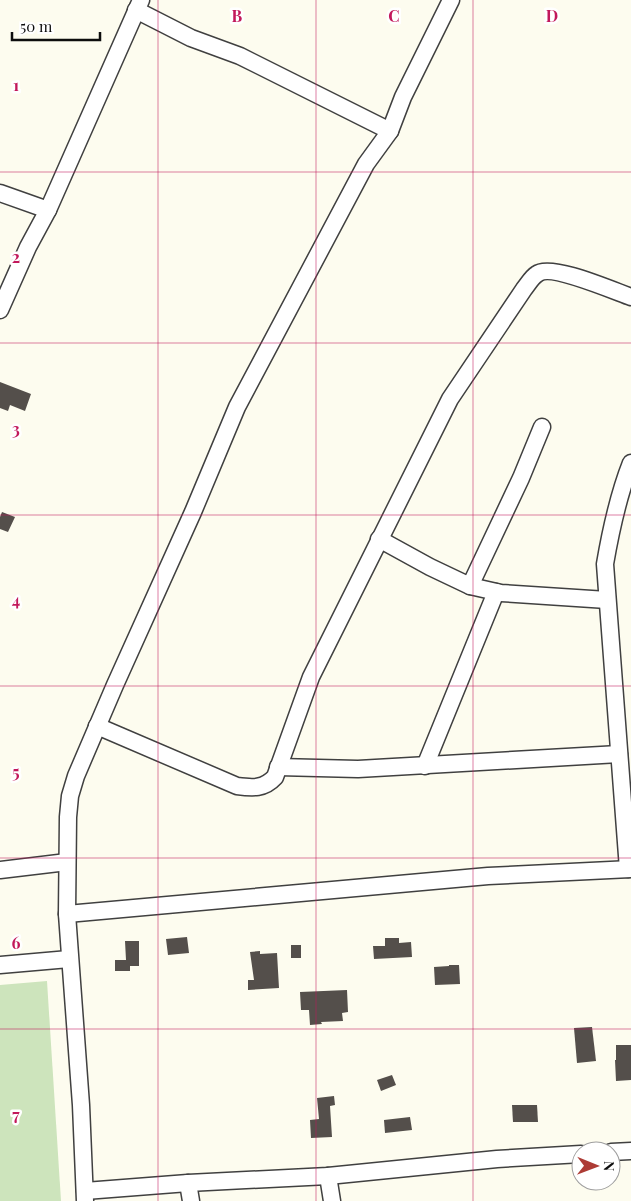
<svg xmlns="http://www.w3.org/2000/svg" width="631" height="1201" font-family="'Playfair Display',serif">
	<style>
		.green { fill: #cde4bc }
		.building { fill: #544f4b }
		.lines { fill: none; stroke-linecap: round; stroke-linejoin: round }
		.minor-casing { stroke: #404040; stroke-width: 19 }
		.minor { stroke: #fff; stroke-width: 16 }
		.grid { fill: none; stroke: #c2185b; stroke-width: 1; stroke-opacity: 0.55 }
		.grid-label { font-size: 16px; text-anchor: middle; font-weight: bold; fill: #c2185b; stroke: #fff; stroke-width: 5; stroke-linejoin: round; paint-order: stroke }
	</style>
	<rect width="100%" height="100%" fill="#fdfcef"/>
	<!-- green -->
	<polygon class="green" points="47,981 61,1201 0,1201 0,985"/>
	<!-- building -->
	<g class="building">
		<polygon points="0,382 31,394 25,411 10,405 8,411 0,408"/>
		<polygon points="2,512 15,517 8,532 0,529 0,517"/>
		<polygon points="187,937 189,953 168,955 166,939"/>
		<polygon points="385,938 399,938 399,943 411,942 412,957 374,959 373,946 385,946"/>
		<polygon points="125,941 139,941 139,966 130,966 130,971 115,971 115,960 126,960"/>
		<rect x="291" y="945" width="10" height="13"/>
		<polygon points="260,951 260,954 277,953 279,988 248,990 248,980 254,980 250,952"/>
		<polygon points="449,965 459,965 460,984 435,985 434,967 449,966"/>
		<polygon points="347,990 348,1012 342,1013 343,1021 321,1022 322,1024 310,1025 309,1010 301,1010 300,992"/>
		<polygon points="592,1027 596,1061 577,1063 574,1028"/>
		<polygon points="616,1045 631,1045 631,1080 616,1081 615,1060 616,1060"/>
		<polygon points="392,1075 396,1085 381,1091 377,1080"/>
		<polygon points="334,1096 335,1105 330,1106 332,1137 311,1138 310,1120 319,1119 317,1098"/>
		<polygon points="512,1105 537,1105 538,1122 513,1122"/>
		<polygon points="410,1117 412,1130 385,1133 384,1120"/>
	</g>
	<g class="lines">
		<!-- minor casing -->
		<g class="minor-casing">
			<g id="minor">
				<polyline points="136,10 191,38 240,56 390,131"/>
				<polyline points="0,193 48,210"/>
				<polyline points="0,310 28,247 48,210 141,0"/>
				<polyline points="379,539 430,567 470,586 501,593 607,600"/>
				<polyline points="470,586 521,478 542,427"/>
				<path d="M97 726 237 786C253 788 264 789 275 777L311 677 450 399 524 289C528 284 532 277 537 274 550 263 614 291 631 297"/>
				<polyline points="425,766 496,592"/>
				<polyline points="278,767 358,769 619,754"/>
				<path d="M628 869 605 564C611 529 618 496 631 463"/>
				<polyline points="0,870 67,862"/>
				<polyline points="67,914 488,876 631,869"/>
				<polyline points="0,965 69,959"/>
				<polyline points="611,1152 631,1151"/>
				<polyline points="328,1176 332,1201"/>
				<polyline points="188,1183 191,1201"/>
				<polyline points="85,1191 188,1183 328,1176 497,1159 581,1154"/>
				<polyline points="85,1201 81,1105 67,914 68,817 70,796 76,776 115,685 193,512 237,407 366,164 390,131 403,97 451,0"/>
			</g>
		</g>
		<!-- minor -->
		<use href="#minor" class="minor"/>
	</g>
	<!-- grid -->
	<path class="grid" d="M158 0V1201M316 0V1201M473 0V1201M0 172H631M0 343H631M0 515H631M0 686H631M0 858H631M0 1029H631"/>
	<g class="grid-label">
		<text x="237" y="22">B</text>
		<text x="394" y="22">C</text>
		<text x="552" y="22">D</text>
		<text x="16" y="91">1</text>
		<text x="16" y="263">2</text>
		<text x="16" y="435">3</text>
		<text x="16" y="606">4</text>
		<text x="16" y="778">5</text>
		<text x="16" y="949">6</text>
		<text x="16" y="1121">7</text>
	</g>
	<!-- north arrow -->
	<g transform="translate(596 1166) rotate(91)"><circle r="24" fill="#ffffff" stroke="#9e9e9e"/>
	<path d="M0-4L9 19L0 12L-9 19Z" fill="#ad3b35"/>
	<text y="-8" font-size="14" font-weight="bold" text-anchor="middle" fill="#0d0d0d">N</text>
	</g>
	<!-- scale -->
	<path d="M12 32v8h88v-8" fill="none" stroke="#0d0d0d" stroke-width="2.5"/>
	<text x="20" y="32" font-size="15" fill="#0d0d0d" stroke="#ffffff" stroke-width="4" paint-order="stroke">50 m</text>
</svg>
